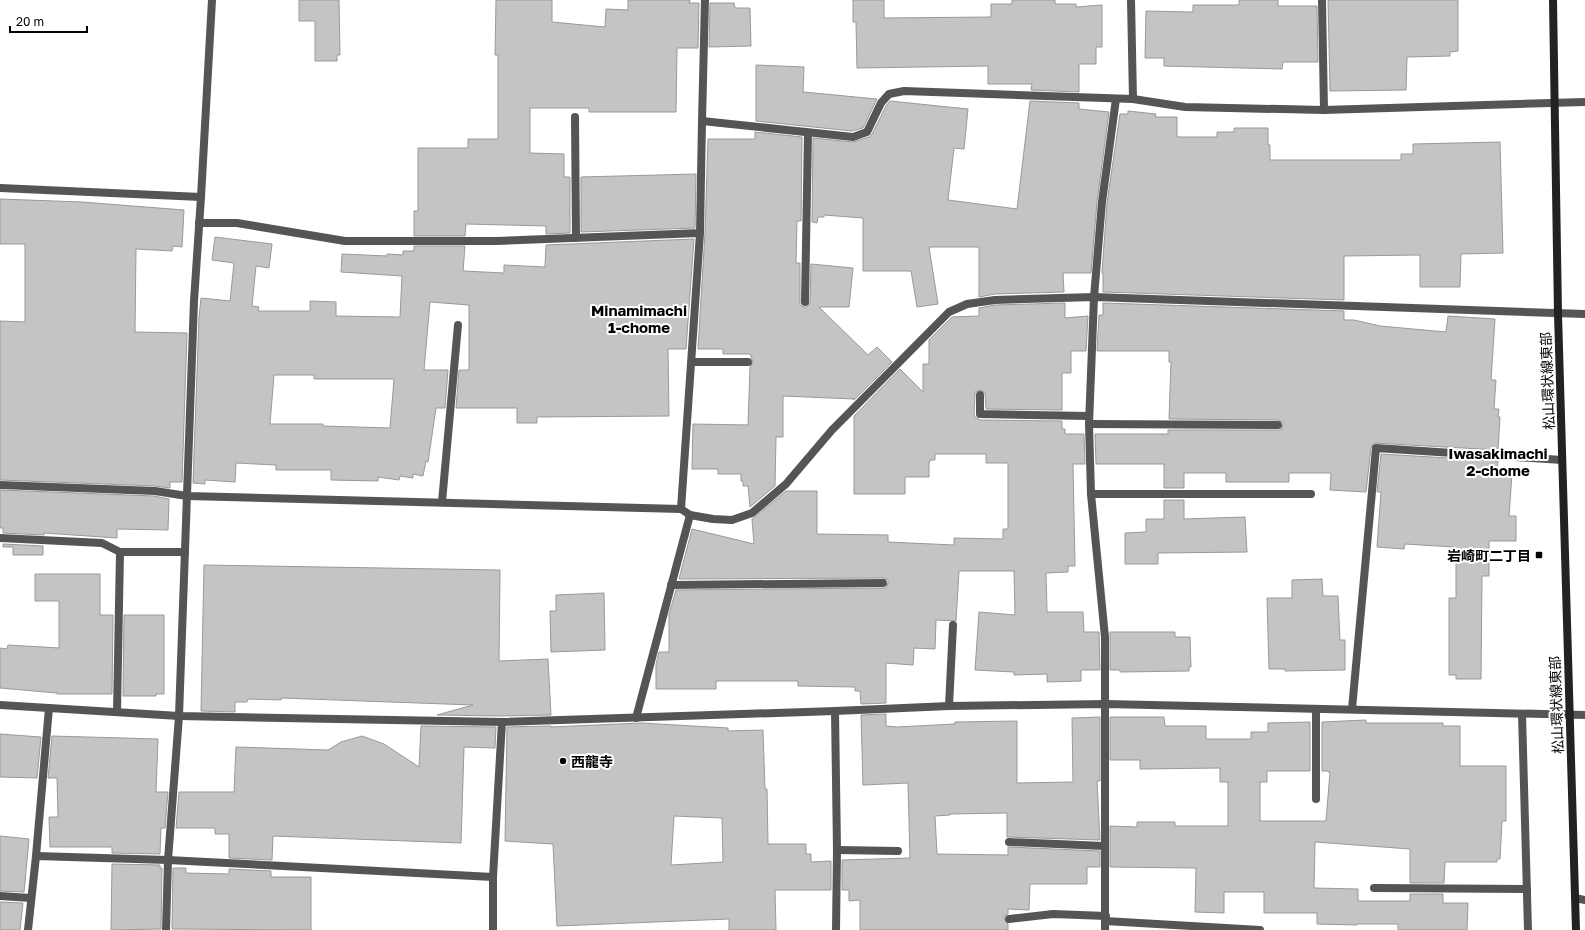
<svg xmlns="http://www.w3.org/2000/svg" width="1585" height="930" font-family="'Golos Text','Noto Sans JP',sans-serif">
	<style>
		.building { fill: #c4c4c4; stroke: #999; fill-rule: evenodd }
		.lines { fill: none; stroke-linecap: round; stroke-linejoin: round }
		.lane { stroke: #555; stroke-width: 8 }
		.street { stroke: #555; stroke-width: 8 }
		.secondary { stroke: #222; stroke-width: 8 }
		.poi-dot { fill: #000; stroke: #fff; stroke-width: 1.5 }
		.labels { text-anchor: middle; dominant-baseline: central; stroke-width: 4; stroke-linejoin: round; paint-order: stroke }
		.street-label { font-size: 14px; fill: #000; stroke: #fff }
		.poi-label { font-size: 14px; font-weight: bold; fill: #000; stroke: #fff; text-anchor: end }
		.neighbourhood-label { font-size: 15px; font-weight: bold; fill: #000; stroke: #fff }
	</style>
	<rect width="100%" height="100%" fill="#fff"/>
	<!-- building -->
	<g class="building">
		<polygon points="299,0 339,0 340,55 337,55 337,61 315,61 315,21 299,21"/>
		<polygon points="496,0 552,0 552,22 605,27 606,9 628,10 628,0 690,0 689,3 699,3 698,48 677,48 676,112 589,112 589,108 530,108 530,153 564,154 564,177 570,177 570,233 546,234 546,226 466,224 465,236 414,236 414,211 418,211 418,148 468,148 468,139 498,139 498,55 495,55"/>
		<polygon points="853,0 884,0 884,18 991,17 991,4 1012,4 1012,0 1055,0 1055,4 1076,4 1076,7 1102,5 1102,47 1096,47 1096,64 1079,64 1079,92 1031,90 1032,84 988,84 988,66 857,68 856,22 853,22"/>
		<polygon points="1239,0 1278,0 1278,6 1317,6 1318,62 1283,62 1282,69 1164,66 1164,58 1145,58 1146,11 1193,12 1193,5 1239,5"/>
		<polygon points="1328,0 1458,0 1458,51 1450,52 1450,56 1407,57 1406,90 1330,91"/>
		<polygon points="710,3 734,3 735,8 750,8 751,46 709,47"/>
		<polygon points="756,65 804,67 803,92 877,99 863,128 852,131 756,121"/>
		<polygon points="890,101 968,109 964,149 954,148 948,200 1017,209 1030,101 1079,103 1079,109 1109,112 1097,202 1091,273 1063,273 1064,292 995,294 979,297 979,247 929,247 938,304 917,307 911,271 863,271 863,218 824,215 824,217 818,217 817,223 812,222 813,138 853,142 869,137 872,134 886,106"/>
		<polygon points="1128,111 1156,114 1155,117 1177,117 1177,137 1217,137 1217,132 1234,132 1234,128 1268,128 1268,145 1270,145 1270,160 1401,160 1401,154 1413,154 1413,144 1500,142 1503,253 1461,254 1460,287 1420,287 1420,255 1344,256 1344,300 1103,292 1103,273 1102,273 1107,203 1120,114 1128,114"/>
		<polygon points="755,132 802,137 801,221 797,221 796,263 800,263 800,305 803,307 807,307 810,302 811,264 853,268 849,307 819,307 868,355 877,347 892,362 854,400 854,399 783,396 783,437 776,437 775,486 750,507 748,486 743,486 743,481 741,481 741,474 718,474 718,469 692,469 693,424 748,425 750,367 753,362 750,354 723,354 723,349 698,349 705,233 708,139 755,139"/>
		<polygon points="696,174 695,228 581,232 581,177"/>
		<polygon points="0,199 82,202 184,210 182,247 173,246 172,251 136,249 135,332 187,333 182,482 170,482 170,488 155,486 0,480 0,321 25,322 25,244 0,244"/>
		<path d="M215 237 272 244 269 268 256 266 252 306 259 307 258 311H310V301L336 302V316L400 317 402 276 341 272 342 254 387 256V254L403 255V251H414V246H465L463 271 504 273V265L545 267 546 245 694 239 686 349H668L669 416 537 417V423H517V408H456L459 370H469V305L430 302 424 370H448L445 408H436L428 462 426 461 423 476 413 474V478L400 476 399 480 378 477V481L331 480V470H276V465L236 463 235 482 205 480V484L193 483 199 317 201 298 230 301 234 263 212 260ZM274 375H314V379H394L390 428 323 426V424H270Z"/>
		<polygon points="1065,303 1065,318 1088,316 1086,351 1071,351 1071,373 1062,373 1062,410 986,409 985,393 980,390 975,392 975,395 974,414 975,417 980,420 1062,421 1062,429 1065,429 1065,434 1084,434 1085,464 1073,464 1075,566 1068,566 1068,572 1046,573 1047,612 1083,612 1084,632 1099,632 1100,670 1081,670 1081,681 1047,682 1047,674 1014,675 1014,672 975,670 979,612 1015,615 1014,571 959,571 956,621 936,620 935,649 914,648 913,665 886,663 886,703 861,704 860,691 855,691 855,687 798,686 798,681 716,681 716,689 656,689 656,664 659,652 669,652 669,614 676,590 883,588 886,588 888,583 888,580 883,578 679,579 692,529 754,544 752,519 786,491 817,491 817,534 888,535 888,542 954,545 954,538 1003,539 1003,529 1008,529 1008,463 986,463 986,454 935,454 935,460 930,460 930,462 929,462 929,477 905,477 905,494 854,494 854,416 900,369 923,392 923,364 929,364 929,340 952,317 979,316 979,308 995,305"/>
		<polygon points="1103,303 1344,311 1344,320 1354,320 1380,326 1446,332 1448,316 1495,319 1491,380 1496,380 1494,409 1499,409 1498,417 1500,417 1498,450 1374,443 1371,448 1366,492 1330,490 1331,473 1289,473 1289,482 1226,482 1226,473 1184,473 1184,488 1164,488 1164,464 1096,464 1095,434 1168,434 1168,430 1281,430 1283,425 1283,422 1278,420 1169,419 1171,362 1169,362 1169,351 1097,351 1099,315 1103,315"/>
		<polygon points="1381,454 1498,461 1497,473 1512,474 1509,516 1516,516 1516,541 1489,541 1489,576 1482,576 1481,679 1456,679 1456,675 1449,675 1449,598 1456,598 1456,549 1454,549 1454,547 1405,544 1404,549 1377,547 1381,492 1377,492"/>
		<polygon points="0,490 154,496 169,499 168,530 117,529 117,538 44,533 44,535 3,533 3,528 0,528"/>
		<polygon points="1164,500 1184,500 1184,519 1245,517 1247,552 1158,553 1158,564 1125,564 1125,533 1146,532 1146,519 1164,519"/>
		<polygon points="3,544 43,546 43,555 13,555 13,547 3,547"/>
		<polygon points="204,565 500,570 499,661 548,659 551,715 502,716 437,715 473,705 281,698 281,700 248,699 247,702 235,702 235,712 201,711"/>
		<polygon points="35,574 100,574 100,615 113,615 112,694 57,694 57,693 0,688 0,648 7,649 8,645 59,648 59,601 35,601"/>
		<polygon points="1322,579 1323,596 1338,596 1340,640 1345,640 1345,670 1285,671 1285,669 1269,669 1267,598 1292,598 1292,580"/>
		<polygon points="604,593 605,650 551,652 550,611 556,611 556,595"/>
		<polygon points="124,615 164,615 164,694 156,694 156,696 123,696"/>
		<polygon points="1110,632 1175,632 1175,637 1190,637 1191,667 1189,667 1189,671 1120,672 1120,670 1110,670"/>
		<polygon points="886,714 886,726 897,727 955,724 955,722 1017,721 1017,783 1073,782 1072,718 1100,717 1100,781 1097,781 1100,840 1007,837 1007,813 950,814 950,815 935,816 937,854 1008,855 1008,847 1100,851 1100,867 1087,867 1087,884 1030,884 1029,910 1008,909 1008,914 1004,916 1004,919 1008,924 1008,930 860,930 860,900 849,901 849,890 842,890 842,860 910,858 908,783 863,785 861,715"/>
		<polygon points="1110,717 1164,717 1165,726 1206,726 1206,739 1251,739 1251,732 1268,732 1268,723 1310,722 1310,771 1267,771 1267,782 1260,782 1260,821 1326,821 1330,772 1328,772 1328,771 1322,771 1322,722 1366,720 1366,723 1443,723 1443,726 1460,726 1460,766 1506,766 1506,821 1502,821 1500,859 1497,859 1497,862 1445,862 1444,883 1410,883 1410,849 1315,842 1314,888 1358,889 1358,901 1410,901 1410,894 1443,894 1443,903 1468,903 1467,930 1398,930 1398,924 1357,924 1357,925 1317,924 1317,913 1264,913 1264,892 1224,892 1224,913 1195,912 1196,868 1110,867 1110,826 1137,827 1137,822 1175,822 1175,826 1228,826 1228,782 1220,782 1220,768 1140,769 1140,760 1110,760"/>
		<path d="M641 723 728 728V731L763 730 765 789H767L768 844H806V854H811V862L831 861V890H775L776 930H729V919L557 926 553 844 505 841 507 727 551 726V727ZM674 816 722 818 723 862 671 865Z"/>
		<polygon points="421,726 496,727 495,748 464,747 461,843 273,836 272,860 229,858 229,834 215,834 215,828 176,828 179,792 234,792 236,747 328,750 341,742 362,736 384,744 419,767"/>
		<polygon points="0,734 41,737 37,778 0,777"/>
		<polygon points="52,736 158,739 156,792 168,792 165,828 161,828 160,854 112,853 112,847 50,847 49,817 58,817 57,778 48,778"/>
		<polygon points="0,836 29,839 24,892 0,891"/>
		<polygon points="112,864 160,865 160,868 162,868 161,929 111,930"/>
		<polygon points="173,868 186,868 186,873 229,874 229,869 271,871 271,877 311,877 311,930 172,929"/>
		<polygon points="0,902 23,903 20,930 0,930"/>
	</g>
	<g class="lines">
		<!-- lane -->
		<polyline class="lane" points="949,706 953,625"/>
		<!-- street -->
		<g class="street">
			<polyline points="1131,0 1133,99"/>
			<polyline points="1322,0 1324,110"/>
			<polyline points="575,117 576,238"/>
			<polyline points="702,121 705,0"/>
			<polyline points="0,188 201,197 212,0"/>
			<polyline points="199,223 237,223 345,241 496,241 700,233 702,121 853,137 867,132 881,103 889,94 904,91 1133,99 1185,107 1324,110 1585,102"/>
			<polyline points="805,302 808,133"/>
			<polyline points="692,362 748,362"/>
			<polyline points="980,395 980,414 1089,416"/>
			<polyline points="1089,424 1278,425"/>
			<polyline points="0,485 155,491 187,496 681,509 690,515 713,519 732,520 752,513 786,484 832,430 949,312 967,304 995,300 1094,297 1585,314"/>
			<polyline points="1091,494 1311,494"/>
			<polyline points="442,502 458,325"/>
			<polyline points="681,509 700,233"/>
			<polyline points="0,538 102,543 120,552"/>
			<polyline points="671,585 883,583"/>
			<polyline points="0,705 179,716 502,722 835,711 949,706 1106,704 1585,715"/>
			<polyline points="1316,709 1316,799"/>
			<polyline points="1352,709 1376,448 1562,460"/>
			<polyline points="835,711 837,850 836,930"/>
			<polyline points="117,712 120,552 185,552"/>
			<polyline points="1522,714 1528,930"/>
			<polyline points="636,718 690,515"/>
			<polyline points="1009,842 1104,846"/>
			<polyline points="837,850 898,851"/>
			<polyline points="36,856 49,708"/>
			<polyline points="1374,888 1527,889"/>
			<polyline points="0,896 31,898"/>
			<polyline points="1575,898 1585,900"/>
			<polyline points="1009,919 1053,914 1106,916"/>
			<polyline points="1105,921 1260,930"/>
			<polyline points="28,930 36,856 168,860 493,877"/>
			<polyline points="166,930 168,860 179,716 194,301 201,197"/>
			<polyline points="493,930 493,877 502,722"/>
			<polyline points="1105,930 1105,637 1091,494 1089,424 1094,297 1102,202 1116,99"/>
		</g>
		<!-- secondary -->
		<polyline class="secondary" points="1553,0 1558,314 1576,930"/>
	</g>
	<!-- markers -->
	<g class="poi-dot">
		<rect x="1535" y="551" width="8" height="8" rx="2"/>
		<circle cx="563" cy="761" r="4"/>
	</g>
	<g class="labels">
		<!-- street labels -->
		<g class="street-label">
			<text transform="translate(1547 381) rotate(-92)">松山環状線東部</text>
			<text transform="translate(1556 705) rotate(-92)">松山環状線東部</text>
		</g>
		<!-- poi labels -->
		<g class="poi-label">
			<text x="1531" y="555">岩崎町二丁目</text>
			<text x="571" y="761" text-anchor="start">西龍寺</text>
		</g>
		<!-- neighbourhood labels -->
		<g class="neighbourhood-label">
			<text x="639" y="310">Minamimachi<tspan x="639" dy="17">1-chome</tspan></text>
			<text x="1498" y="453">Iwasakimachi<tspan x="1498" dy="17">2-chome</tspan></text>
		</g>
	</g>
	<!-- scale -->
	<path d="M10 26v6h77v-6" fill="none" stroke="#000000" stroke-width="2"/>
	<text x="16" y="26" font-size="12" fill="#000000" stroke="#ffffff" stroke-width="3" paint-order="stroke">20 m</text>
</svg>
